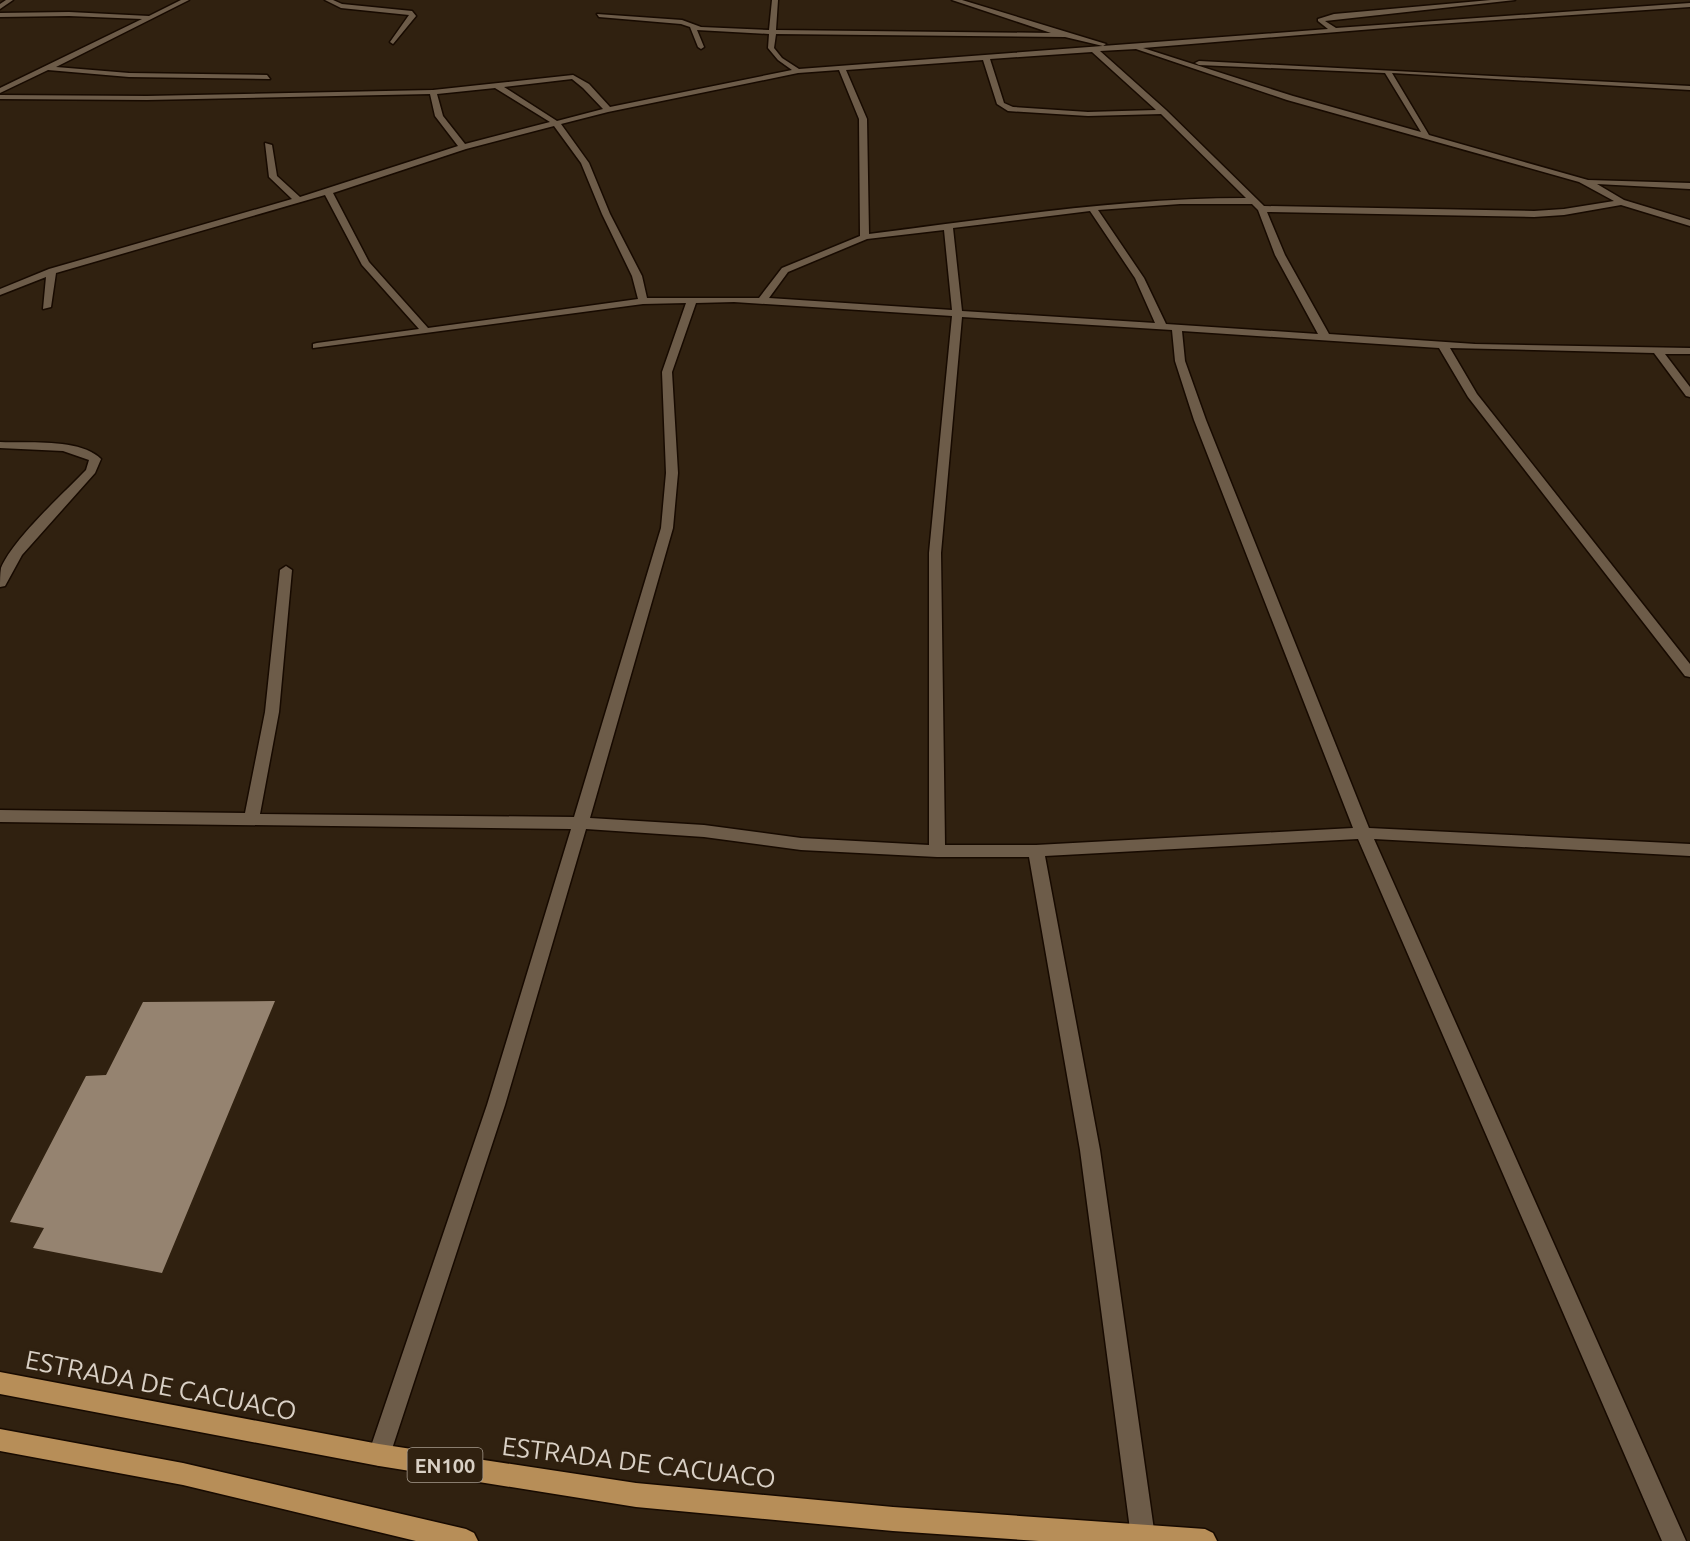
<svg xmlns="http://www.w3.org/2000/svg" width="1690" height="1541" font-family="Ubuntu,sans-serif">
	<style>
		.building { fill: #958370 }
		.lines { fill: none; stroke-linecap: round; stroke-linejoin: round }
		.street-casing { stroke: #170a00; stroke-width: 3 }
		.primary-casing { stroke: #170a00; stroke-width: 3 }
		.street { fill: #6d5c49; fill-rule: evenodd }
		.primary { fill: #b78e58; fill-rule: evenodd }
		.labels { text-anchor: middle; dominant-baseline: central; stroke-width: 6; stroke-linejoin: round; paint-order: stroke }
		.shield { fill: #302110; stroke: #a69c8f; stroke-width: 1.5 }
		.shield-label { font-size: 20px; font-weight: bold; fill: #d9d0c5 }
		.near-street-label { font-size: 26px; fill: #d9d0c5; stroke: #302110 }
	</style>
	<rect width="100%" height="100%" fill="#302110"/>
	<!-- building -->
	<polygon class="building" points="275,1001 162,1273 33,1248 44,1228 10,1222 86,1076 106,1075 143,1002"/>
	<g class="lines">
		<!-- street casing -->
		<g class="street-casing">
			<g id="street">
				<polygon points="6,0 13,0 0,9 0,4"/>
				<polygon points="181,0 189,0 56,67 129,73 267,75 270,79 129,77 48,70 0,93 0,88 142,19 69,16 0,17 0,13 69,12 149,16"/>
				<polygon points="325,0 333,0 342,4 412,11 416,16 393,44 390,42 409,15 341,8"/>
				<path d="M772 0H778L776 30 1051 33 952 0H962L1106 44 1103 46 1065 37 776 34 774 48 782 58 799 69 1328 29 1318 21V19L1334 14 1491 0H1515L1325 21 1336 28 1690 3V7L1422 25 1143 48 1293 96 1421 132 1385 73 1199 65 1195 63 1199 61 1690 86V90L1392 73 1429 135 1588 180 1690 183V189L1597 184 1624 200 1690 220V226L1621 205 1564 215 1534 217 1267 212 1285 255 1329 334 1475 344 1690 348V354H1665L1690 387V397L1686 396 1654 353 1450 348 1477 394 1690 664V677L1685 676 1468 397 1439 348 1182 331 1185 361 1206 420 1369 828 1690 844V856L1374 839 1686 1541H1662L1358 839 1045 856 1100 1150 1155 1537 1153 1541H1133L1131 1537 1080 1150 1029 857H937L801 850 704 837 586 829 505 1105 390 1455 387 1463 379 1466 371 1463 368 1455 487 1105 571 829 0 822V810L245 813 265 712 280 570 286 566 292 570 279 712 260 814 574 817 661 528 666 473 662 372 686 303 643 304 313 348V344L317 343 419 329 362 265 325 195 56 273 51 307 43 309 46 277 0 295V289L49 269 292 199 269 177 265 143 272 145 277 176 300 197 458 146 435 116 430 94 147 100 0 99V95L147 96 433 90 573 75 589 84 610 107 792 70 778 60 768 48 769 34 697 30 704 47 701 49 698 47 690 27 681 24 599 17 597 14 682 20 701 27 769 30ZM1136 49 1287 100 1579 182 1614 201 1564 209 1534 211 1264 206 1166 110 1100 51ZM1092 52 1156 110 1088 112 1013 107 1004 103 990 59ZM983 60 997 104 1008 111 1088 116 1161 114 1246 198C1120 198 995 218 869 234L867 119 846 70ZM839 70 859 119 860 236 782 268 759 298H647L642 276 610 214 589 163 561 124 608 112 798 73ZM572 79 583 88 603 109 557 121 504 87ZM495 88 550 122 465 144 443 116 437 94ZM554 126 581 163 602 214 632 276 638 299 428 328 369 262 333 193 466 149ZM1180 204H1252L1258 210 1275 255 1318 334 1166 324 1144 278 1098 210ZM1090 211 1135 278 1155 323 962 311 953 228ZM944 230 952 310 769 298 788 272 867 239ZM734 302 952 316 929 553V845L801 838 704 825 590 818 673 528 678 473 672 372 696 303ZM962 317 1172 330 1175 361 1194 420 1353 828 1036 845H945L941 553Z"/>
				<path d="M0 442C27 443 81 438 101 459L95 473 22 555 5 586 0 587C0 581 0 574 1 568 13 539 63 494 86 470L89 460 63 451 0 448Z"/>
			</g>
		</g>
		<!-- primary casing -->
		<g class="primary-casing">
			<g id="primary">
				<polygon points="0,1372 379,1444 636,1483 893,1507 1205,1529 1213,1533 1217,1541 1039,1541 893,1531 636,1507 379,1466 0,1394"/>
				<polygon points="0,1429 183,1463 466,1529 474,1533 478,1541 416,1541 183,1485 0,1451"/>
			</g>
		</g>
		<!-- street -->
		<use href="#street" class="street"/>
		<!-- primary -->
		<use href="#primary" class="primary"/>
	</g>
	<g class="labels">
		<!-- shield labels -->
		<rect class="shield" x="407.5" y="1448" width="75" height="34" rx="4.5"/>
		<g class="shield-label">
			<text x="445" y="1465">EN100</text>
		</g>
		<!-- near-street labels -->
		<g class="near-street-label">
			<text transform="translate(161 1385) rotate(11)">ESTRADA DE CACUACO</text>
			<text transform="translate(639 1462) rotate(7)">ESTRADA DE CACUACO</text>
		</g>
	</g>
</svg>
